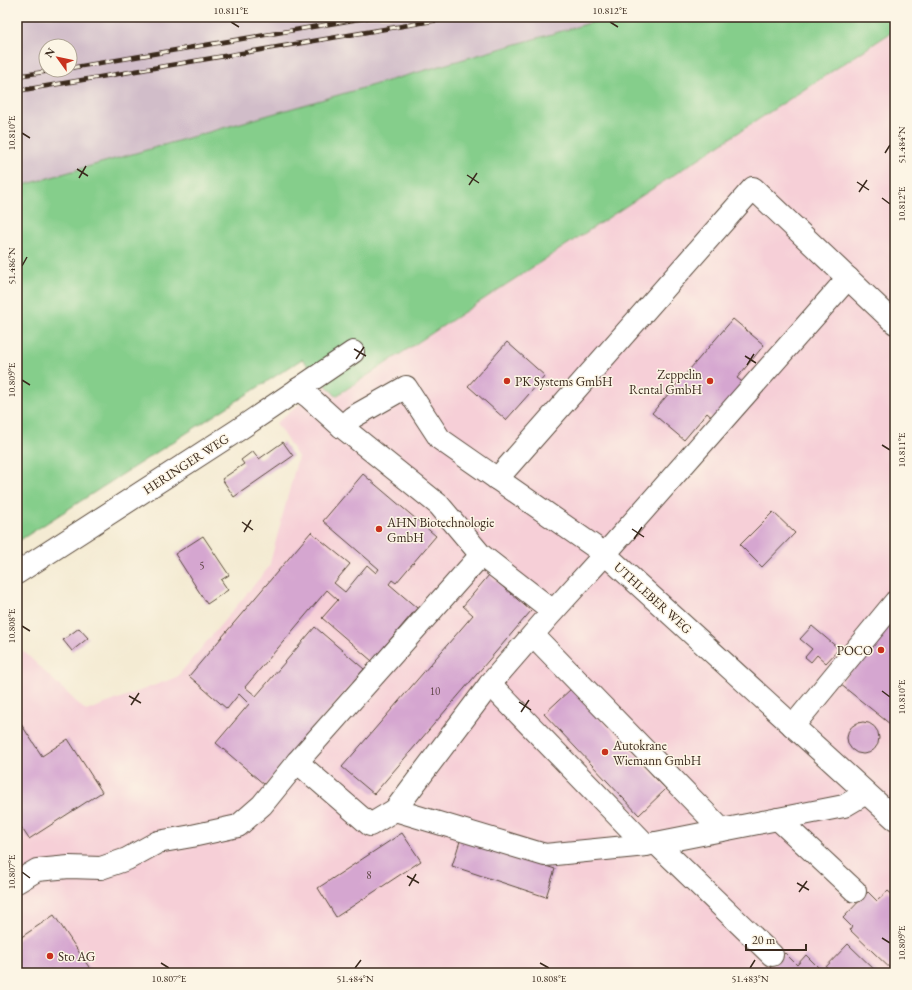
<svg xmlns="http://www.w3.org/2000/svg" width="912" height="990" font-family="'EB Garamond',serif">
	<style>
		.built { fill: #f6cfd7 }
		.industrial { fill: #d1bdc9; fill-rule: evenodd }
		.green { fill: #85ce8b; stroke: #607c54 }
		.building { fill: #d5a6d0 }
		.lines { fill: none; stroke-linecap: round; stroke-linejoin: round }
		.minor-casing { stroke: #574739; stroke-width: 24 }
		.minor { stroke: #fff; stroke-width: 22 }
		.rail-casing { stroke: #3b2a1e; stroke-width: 4.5 }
		.rail { stroke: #fcf5e5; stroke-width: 3; stroke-dasharray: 9; stroke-linecap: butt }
		.ticks { fill: none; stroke: #3b2a1e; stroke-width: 1.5 }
		.poi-dot { fill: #c8321e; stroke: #fcf5e5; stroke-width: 1.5 }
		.labels { text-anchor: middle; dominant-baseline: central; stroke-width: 3; stroke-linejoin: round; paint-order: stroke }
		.number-label { font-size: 11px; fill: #62494a }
		.poi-label { font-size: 13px; fill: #3b2a1e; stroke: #fcf5e5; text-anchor: start }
		.street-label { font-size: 13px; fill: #3b2a1e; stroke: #fcf5e5 }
		.neatline { fill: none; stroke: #3b2a1e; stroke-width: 1.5 }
		.ticks-label { font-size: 10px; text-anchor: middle; fill: #3b2a1e }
	</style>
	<rect width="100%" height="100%" fill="#fcf5e5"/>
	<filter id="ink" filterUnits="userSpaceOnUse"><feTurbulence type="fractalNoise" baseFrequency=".025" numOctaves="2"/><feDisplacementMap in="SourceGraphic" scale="8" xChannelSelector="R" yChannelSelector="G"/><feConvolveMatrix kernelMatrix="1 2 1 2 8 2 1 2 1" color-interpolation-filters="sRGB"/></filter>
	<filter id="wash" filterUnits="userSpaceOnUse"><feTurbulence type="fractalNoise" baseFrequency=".012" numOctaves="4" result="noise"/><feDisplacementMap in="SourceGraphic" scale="16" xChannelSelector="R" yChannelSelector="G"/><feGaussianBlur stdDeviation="0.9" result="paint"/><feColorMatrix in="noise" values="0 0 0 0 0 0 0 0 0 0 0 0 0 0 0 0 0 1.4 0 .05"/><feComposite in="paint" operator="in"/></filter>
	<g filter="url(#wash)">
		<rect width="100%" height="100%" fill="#f4ebd3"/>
		<!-- built -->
		<polygon class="built" points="895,30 895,973 17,973 17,645 86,711 177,677 269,567 298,457 276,423 324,385 337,396"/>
		<!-- industrial -->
		<path class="industrial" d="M17 17H611L17 187ZM46 46H70V70H46Z"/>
		<!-- green -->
		<polygon class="green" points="611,17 895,17 895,30 336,396 302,359 17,542 17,187"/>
		<g id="blocks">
			<!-- building -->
			<g class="building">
				<polygon points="733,319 764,345 737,378 745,384 715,420 707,413 684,440 652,413"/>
				<polygon points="507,342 545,376 506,420 468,386"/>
				<polygon points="283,442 293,456 234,497 222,479 244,464 241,460 253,451 259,459"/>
				<polygon points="363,474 436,536 396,583 392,580 389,584 417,608 372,661 322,618 338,600 327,590 245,687 256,696 315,627 364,669 265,785 216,743 249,704 239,694 227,709 189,676 311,532 350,564 334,583 345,592 367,565 376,573 379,569 323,521"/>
				<polygon points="773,512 795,533 762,567 740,545"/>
				<polygon points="203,536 229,575 221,580 228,590 207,604 175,554"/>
				<polygon points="489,575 531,611 374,794 342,767 473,615 463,606"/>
				<polygon points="895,616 895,728 840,684"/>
				<polygon points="812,626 839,649 826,663 817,655 811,662 805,657 812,649 800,639"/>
				<polygon points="79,628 88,638 72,651 63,640"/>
				<polygon points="571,689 666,789 639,815 544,714"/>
				<polygon points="17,718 42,756 68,739 102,792 29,839 17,821"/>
				<circle cx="863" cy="738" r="16"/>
				<polygon points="402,833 421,861 336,917 318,888"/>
				<polygon points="461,838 555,869 546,897 452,866"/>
				<polygon points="888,891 895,897 895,973 850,930 852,927 843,918 868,892 877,901"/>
				<polygon points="54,915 93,973 17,973 17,940"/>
				<polygon points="848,944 878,973 775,973 770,968 785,953 797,965 806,955 822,971"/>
			</g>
		</g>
	</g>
	<g filter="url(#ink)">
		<use href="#blocks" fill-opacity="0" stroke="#574739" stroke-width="1"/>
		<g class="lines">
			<!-- minor casing -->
			<g class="minor-casing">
				<g id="minor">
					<polyline points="848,278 605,554 548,617 490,684 395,810 545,855 646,845 844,806 866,793"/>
					<polyline points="298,389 309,397 342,427 439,505 481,555 553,611"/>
					<polyline points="342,427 353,417 406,387 440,439 605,554 895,819"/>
					<polyline points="497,479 753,188 895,323"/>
					<polyline points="17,573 238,430 353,352"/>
					<polyline points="533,635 722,830"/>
					<polyline points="490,684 646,845"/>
					<polyline points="793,726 895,602"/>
					<polyline points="395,810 370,825 297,762 481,555"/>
					<polyline points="778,819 855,891"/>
					<polyline points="656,843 772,955"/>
					<polyline points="17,882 37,870 69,867 101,868 127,859 158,842 192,836 238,826 262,805 297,762"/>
				</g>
			</g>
			<!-- minor -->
			<use href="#minor" class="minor"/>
			<!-- rail casing -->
			<g class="rail-casing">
				<g id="rail">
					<polyline points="70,68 371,17"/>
					<polyline points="17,76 57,70"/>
					<polyline points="17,91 456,17"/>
				</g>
			</g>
			<!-- rail -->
			<use href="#rail" class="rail"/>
		</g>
	</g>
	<!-- ticks -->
	<path class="ticks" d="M231 22 239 27M610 22 618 27M22 133 30 138M885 153 890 145M77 169 88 176M467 175 479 183M79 178 86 166M857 182 869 190M469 185 477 173M859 192 867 180M882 198 890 204M22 266 27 257M354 349 366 356M745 356 756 363M356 359 364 347M747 365 754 354M22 380 30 385M882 445 890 450M242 522 253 530M632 529 644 537M244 532 251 520M634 539 642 527M22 626 30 631M882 691 890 697M129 696 141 703M519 702 531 710M131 705 139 693M521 712 529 700M22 872 30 878M407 876 419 883M797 883 809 890M409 886 416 874M799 892 807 881M882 938 890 943M161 963 169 968M540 963 549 968M355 968 361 960M750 968 755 960"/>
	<!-- markers -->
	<g class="poi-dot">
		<circle cx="507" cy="381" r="4"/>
		<circle cx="710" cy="381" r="4"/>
		<circle cx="379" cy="529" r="4"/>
		<circle cx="881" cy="650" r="4"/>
		<circle cx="605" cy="752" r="4"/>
		<circle cx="50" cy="956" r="4"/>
	</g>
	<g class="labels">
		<!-- number labels -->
		<g class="number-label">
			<text x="202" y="565">5</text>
			<text x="435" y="691">10</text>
			<text x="369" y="875">8</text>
		</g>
		<!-- poi labels -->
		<g class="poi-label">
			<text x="702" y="374" text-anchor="end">Zeppelin<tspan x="702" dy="15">Rental GmbH</tspan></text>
			<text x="515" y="381">PK Systems GmbH</text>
			<text x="387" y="522">AHN Biotechnologie<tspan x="387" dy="15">GmbH</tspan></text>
			<text x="873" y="650" text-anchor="end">POCO</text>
			<text x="613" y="745">Autokrane<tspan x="613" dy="15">Wiemann GmbH</tspan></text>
			<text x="58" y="956">Sto AG</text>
		</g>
		<!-- street labels -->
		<g class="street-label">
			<text transform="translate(186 464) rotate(-33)">HERINGER WEG</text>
			<text transform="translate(653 598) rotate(42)">UTHLEBER WEG</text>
		</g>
	</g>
	<!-- margin -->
	<rect width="912" height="990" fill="none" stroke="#fcf5e5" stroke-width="44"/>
	<!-- north arrow -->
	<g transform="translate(58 58) rotate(303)"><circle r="19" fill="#fcf5e5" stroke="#afa495"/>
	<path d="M0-3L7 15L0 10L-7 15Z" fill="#c8321e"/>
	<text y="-6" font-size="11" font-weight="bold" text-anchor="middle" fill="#3b2a1e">N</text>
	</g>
	<!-- scale -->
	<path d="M746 944v6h60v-6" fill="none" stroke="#3b2a1e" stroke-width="2"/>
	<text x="752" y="944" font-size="12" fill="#3b2a1e" stroke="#fcf5e5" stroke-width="3" paint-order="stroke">20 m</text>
	<rect x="22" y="22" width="868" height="946" class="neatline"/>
	<g class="ticks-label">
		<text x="231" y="14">10.811°E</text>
		<text x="610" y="14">10.812°E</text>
		<text transform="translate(11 133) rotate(-90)" y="4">10.810°E</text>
		<text transform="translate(901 145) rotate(-90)" y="4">51.484°N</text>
		<text transform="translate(901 204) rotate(-90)" y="4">10.812°E</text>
		<text transform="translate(11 266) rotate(-90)" y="4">51.486°N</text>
		<text transform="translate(11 380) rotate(-90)" y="4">10.809°E</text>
		<text transform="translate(901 450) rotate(-90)" y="4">10.811°E</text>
		<text transform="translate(11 626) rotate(-90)" y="4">10.808°E</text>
		<text transform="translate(901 697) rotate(-90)" y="4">10.810°E</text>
		<text transform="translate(11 872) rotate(-90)" y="4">10.807°E</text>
		<text transform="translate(901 943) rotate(-90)" y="4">10.809°E</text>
		<text x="169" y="982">10.807°E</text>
		<text x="355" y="982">51.484°N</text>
		<text x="549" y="982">10.808°E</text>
		<text x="750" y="982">51.483°N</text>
	</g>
</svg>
